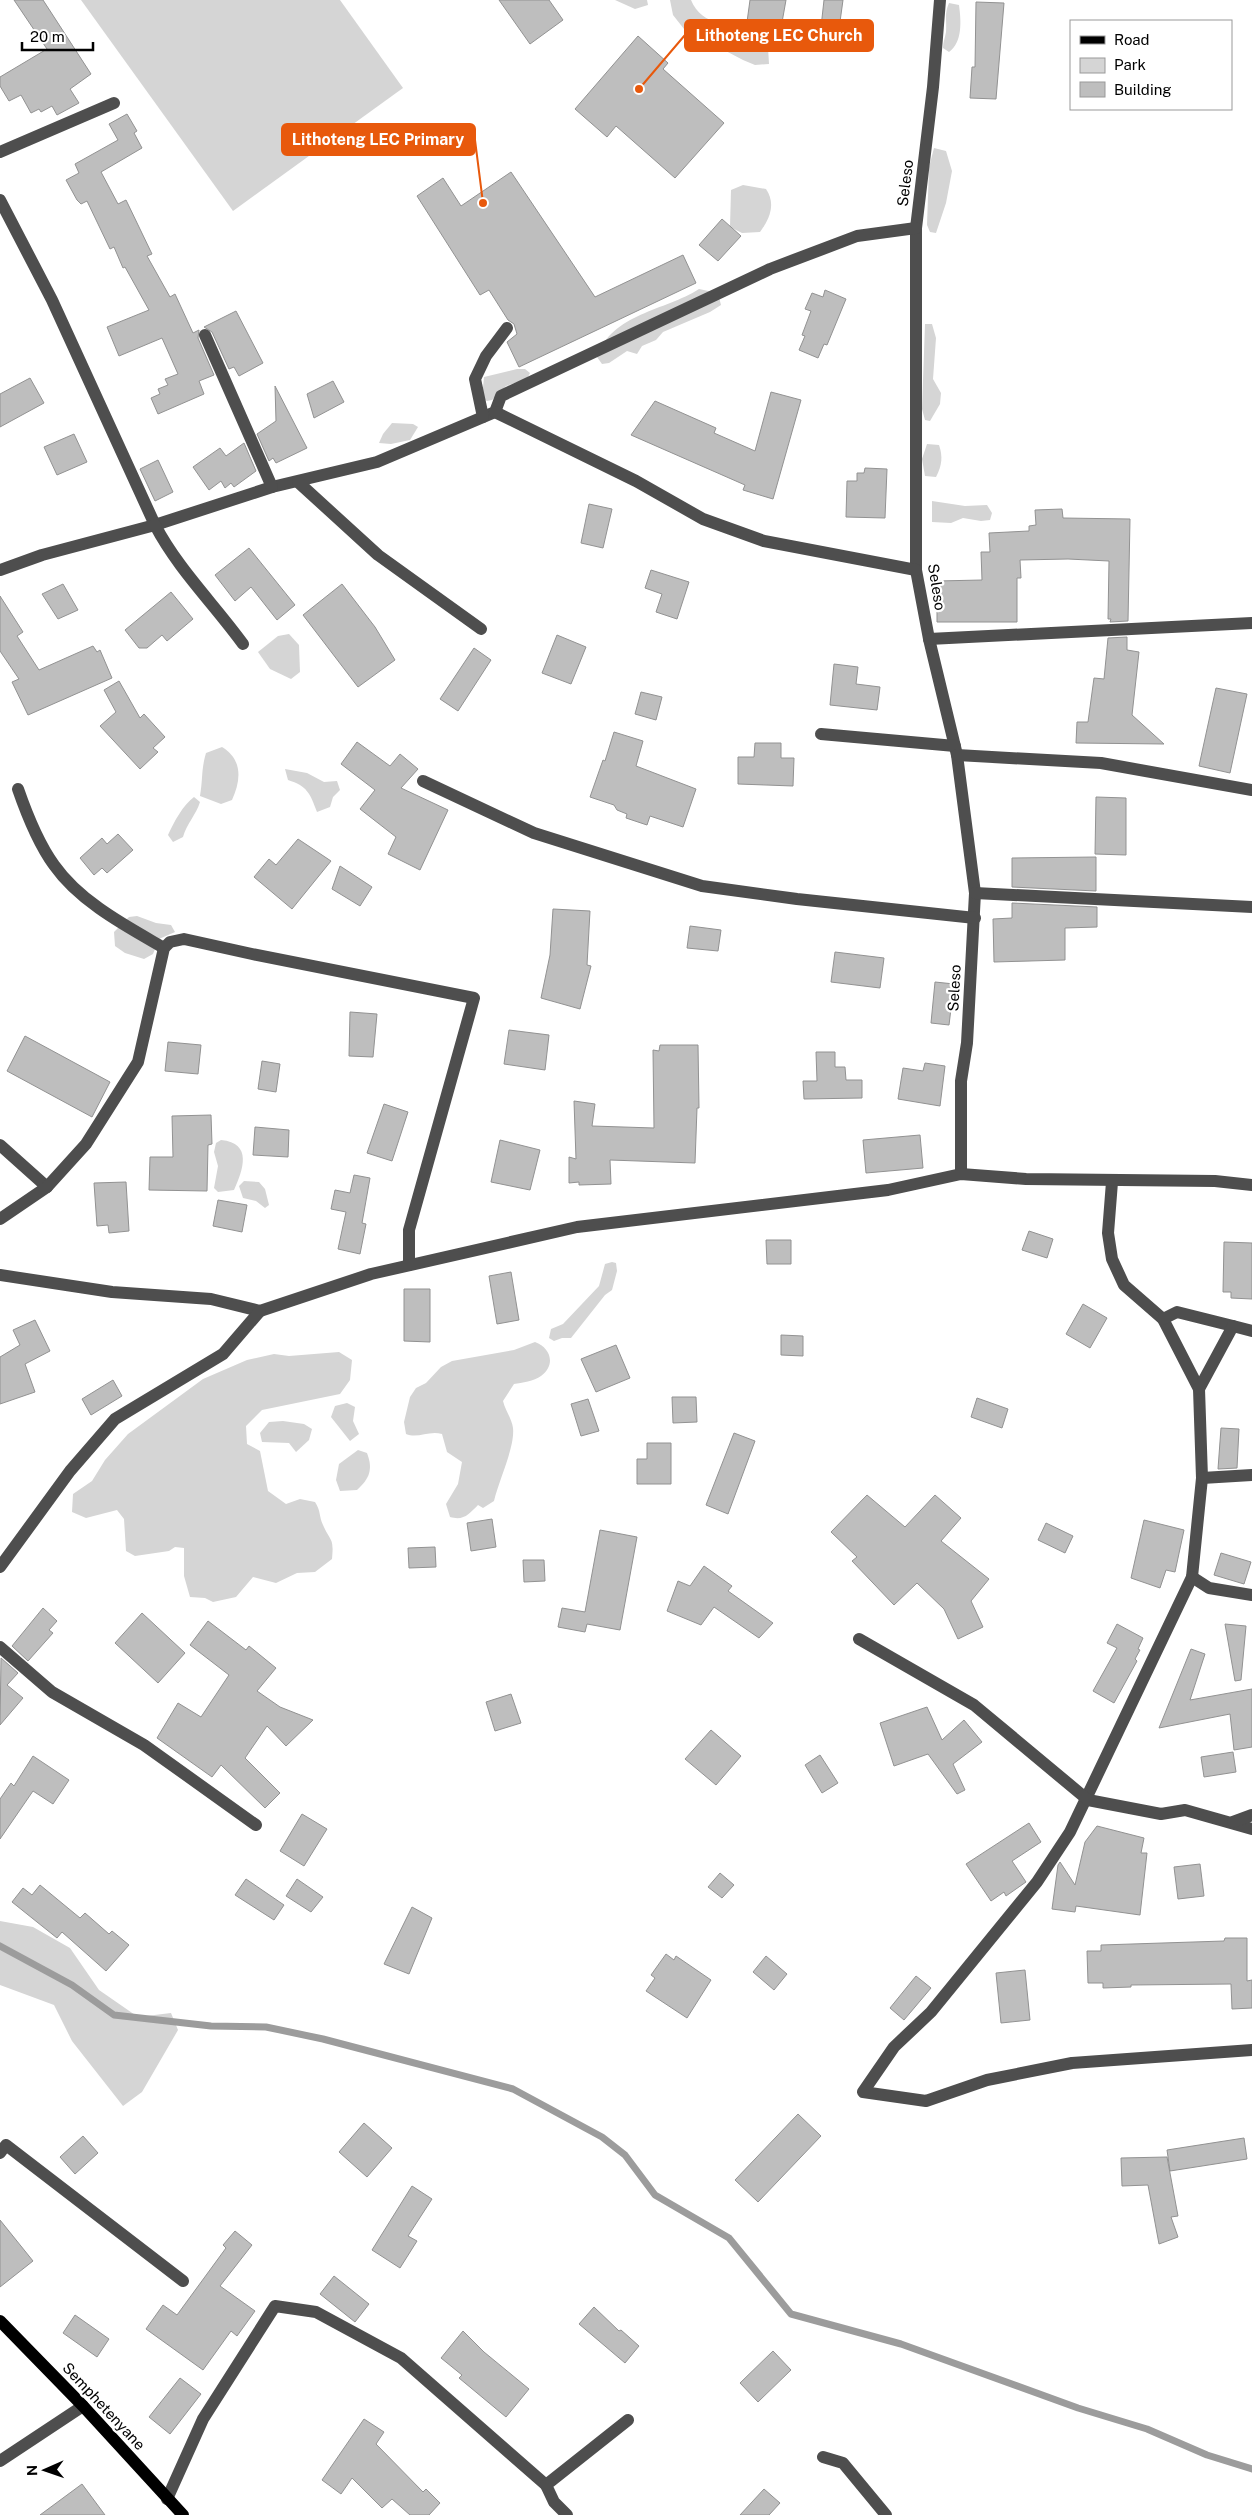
<svg xmlns="http://www.w3.org/2000/svg" width="1252" height="2515" font-family="'Public Sans',sans-serif">
	<style>
		.green { fill: #d5d5d5 }
		.lines { fill: none; stroke-linecap: round; stroke-linejoin: round }
		.stream { stroke: #9c9c9c; stroke-width: 7 }
		.building { fill: #bebebe; stroke: #929292 }
		.minor { stroke: #4e4e4e; stroke-width: 12 }
		.major { stroke: #000; stroke-width: 12 }
		.labels { text-anchor: middle; dominant-baseline: central; stroke-width: 4.5; stroke-linejoin: round; paint-order: stroke }
		.street-label { font-size: 15px; fill: #000; stroke: #fff }
		.leader { fill: none; stroke: #e8590c; stroke-width: 2 }
		.callout-dot { fill: #e8590c; stroke: #fff; stroke-width: 2 }
		.callout { fill: #e8590c; stroke: #e8590c; stroke-width: 2 }
		.callout-label { font-size: 16px; text-anchor: middle; font-weight: bold; fill: #fff }
	</style>
	<rect width="100%" height="100%" fill="#fff"/>
	<!-- green -->
	<g class="green">
		<polygon points="81,0 340,0 403,88 233,211"/>
		<polygon points="615,0 647,0 648,5 635,9"/>
		<path d="M670 0H691C702 27 731 23 753 35 758 38 763 43 768 47L769 64 755 65 743 60 684 29 673 15Z"/>
		<path d="M949 3 959 5C961 20 963 42 949 52L943 48C943 42 945 38 946 32 947 20 944 14 949 3Z"/>
		<polygon points="934,148 946,151 952,171 946,203 936,233 930,232 927,225 929,167"/>
		<path d="M743 185 766 189C776 204 770 218 760 232L742 233 730 227 731 190Z"/>
		<path d="M699 289 718 293 721 305 710 312 663 332 656 340 642 346 637 354 627 351 609 363 602 364 597 357C612 313 665 311 699 289Z"/>
		<polygon points="925,324 932,324 936,338 933,379 941,393 940,404 930,421 925,420 922,409"/>
		<polygon points="517,369 525,369 530,373 527,379 506,386 492,400 487,401 482,398 484,377"/>
		<polygon points="392,423 413,424 418,427 410,440 391,444 379,443 383,434"/>
		<path d="M927 444 939 445C943 457 942 465 936 477L925 476 922 459Z"/>
		<polygon points="932,501 965,506 987,505 992,513 990,520 981,521 963,518 951,523 932,522"/>
		<polygon points="289,634 299,645 300,672 291,679 270,669 258,652 278,636"/>
		<path d="M222 747C243 760 241 780 232 800L221 804 200 796C203 779 201 770 206 753Z"/>
		<path d="M285 769 307 773 324 782 337 781 340 790 333 797 330 807 317 812C310 793 307 786 288 780Z"/>
		<path d="M194 797 200 802C196 815 187 823 183 837L173 842 168 835C174 822 183 805 194 797Z"/>
		<polygon points="137,916 156,923 171,925 175,932 159,939 153,954 144,959 125,953 115,946 114,932 129,917"/>
		<path d="M221 1140C253 1143 243 1170 234 1190L218 1192 214 1188 218 1166 214 1152 216 1143Z"/>
		<polygon points="244,1181 259,1182 265,1189 269,1205 265,1208 256,1201 243,1198 239,1186"/>
		<polygon points="612,1262 616,1263 617,1271 612,1290 605,1295 571,1338 562,1338 554,1341 549,1338 551,1329 563,1324 599,1286 605,1264"/>
		<path d="M535 1342C551 1348 556 1365 541 1376 534 1381 522 1383 514 1384L503 1401C505 1410 512 1419 513 1428 515 1447 499 1480 494 1501L483 1508 478 1505C469 1514 464 1521 450 1517L446 1504 458 1484 462 1462 447 1452 442 1434C429 1430 418 1439 406 1434L404 1422 410 1397 416 1388 426 1383 441 1367 452 1361 514 1350Z"/>
		<path d="M339 1352 352 1360 350 1380 340 1394 262 1410 246 1426 247 1444 260 1451 268 1491 286 1504 300 1499 315 1502C321 1511 319 1517 323 1525 331 1543 334 1537 332 1559L315 1572 297 1573 276 1583 253 1577 236 1597 213 1602 205 1598 190 1597 184 1576V1548L175 1547 169 1551 135 1556 126 1551 124 1519 117 1510 86 1518 72 1512 73 1494 92 1481 105 1460 128 1434 203 1379 247 1360 274 1354 289 1356Z"/>
		<polygon points="347,1403 355,1407 353,1421 359,1434 350,1441 331,1417 335,1406"/>
		<polygon points="283,1421 304,1424 312,1429 309,1440 296,1452 289,1443 262,1442 260,1433 269,1422"/>
		<path d="M358 1450 367 1453C373 1469 370 1478 357 1490L340 1491 336 1480 339 1464Z"/>
		<polygon points="0,1921 33,1927 70,1948 99,1990 138,2017 171,2013 178,2030 142,2092 123,2106 72,2041 54,2005 0,1985"/>
	</g>
	<g class="lines">
		<!-- stream -->
		<polyline class="stream" points="0,1946 72,1985 114,2015 211,2026 266,2027 323,2039 513,2089 602,2137 625,2155 655,2195 729,2238 791,2314 901,2344 1078,2408 1147,2429 1207,2455 1252,2469"/>
	</g>
	<!-- building -->
	<g class="building">
		<polygon points="14,0 43,0 91,74 70,89 79,103 57,115 52,106 41,112 39,109 31,113 21,95 9,101 0,86 0,77 47,49"/>
		<polygon points="499,0 549,0 563,20 530,44"/>
		<polygon points="750,0 786,0 781,28 747,22"/>
		<polygon points="824,0 843,0 839,29 821,27"/>
		<polygon points="976,2 1004,3 996,99 970,98 972,67 975,67"/>
		<polygon points="638,36 668,63 663,69 724,123 675,178 616,126 607,137 575,109"/>
		<polygon points="127,114 137,131 134,133 142,148 101,172 118,204 126,200 152,254 147,256 170,297 175,294 193,333 199,330 198,338 214,375 199,381 204,394 158,414 151,398 160,394 158,389 168,385 165,379 178,374 162,338 119,356 107,327 149,310 125,267 123,268 114,247 110,249 87,201 81,204 77,200 66,180 79,173 75,164 118,140 109,124"/>
		<polygon points="511,172 595,297 683,255 696,283 519,367 507,342 517,334 514,324 508,320 489,290 480,295 417,196 443,178 461,206"/>
		<polygon points="722,219 741,236 718,261 699,245"/>
		<polygon points="825,290 846,299 827,345 824,344 818,358 799,350 805,336 802,335 811,311 805,309 812,293 823,297"/>
		<polygon points="236,311 263,363 239,376 234,367 229,369 212,332 204,327"/>
		<polygon points="30,378 44,403 0,427 0,394"/>
		<polygon points="333,381 344,402 314,418 307,394"/>
		<polygon points="275,386 307,448 276,463 273,458 269,461 257,434 276,421"/>
		<polygon points="771,392 801,400 773,499 743,490 745,485 631,435 655,401 716,428 714,433 755,451"/>
		<polygon points="74,434 87,462 57,475 44,447"/>
		<polygon points="244,443 256,471 234,487 231,483 225,488 221,481 209,490 193,467 220,448 226,456"/>
		<polygon points="158,460 173,492 155,501 140,469"/>
		<polygon points="865,468 887,469 885,518 846,517 847,481 857,481 857,473 864,473"/>
		<polygon points="589,504 612,509 603,548 581,543"/>
		<polygon points="1062,509 1063,518 1130,519 1128,621 1110,622 1111,619 1108,619 1109,561 1068,559 1020,560 1021,578 1017,578 1017,622 937,622 937,581 982,580 981,552 990,552 989,533 1029,531 1029,526 1036,525 1035,510"/>
		<polygon points="249,548 295,605 277,620 251,587 235,601 215,575"/>
		<polygon points="651,570 689,582 677,619 656,612 662,594 645,588"/>
		<polygon points="63,584 78,610 58,619 42,594"/>
		<polygon points="342,584 375,627 395,660 358,687 303,615"/>
		<polygon points="171,592 193,619 167,641 162,635 147,648 139,648 125,630"/>
		<polygon points="0,596 23,632 17,636 39,670 93,646 97,652 100,650 112,678 28,715 12,682 19,679 0,651"/>
		<polygon points="557,635 586,647 571,684 542,673"/>
		<polygon points="1127,637 1127,650 1139,652 1132,715 1164,744 1076,743 1077,722 1088,722 1094,678 1104,679 1108,638"/>
		<polygon points="474,648 491,660 458,711 440,699"/>
		<polygon points="834,664 858,667 856,684 880,687 877,710 830,705"/>
		<polygon points="119,681 140,718 144,714 165,737 153,748 158,752 140,769 100,726 116,712 104,690"/>
		<polygon points="1216,688 1247,694 1230,773 1199,766"/>
		<polygon points="641,692 662,697 656,720 635,714"/>
		<polygon points="614,732 643,741 636,766 696,789 683,827 650,816 647,825 626,818 627,814 617,810 614,805 590,797 603,760 605,761"/>
		<polygon points="357,742 390,766 400,754 418,769 401,788 448,810 420,870 388,854 396,837 360,809 375,790 341,764"/>
		<polygon points="755,743 781,743 781,758 794,758 793,786 738,784 738,757 754,757"/>
		<polygon points="1096,797 1126,798 1126,855 1095,854"/>
		<polygon points="118,834 133,850 107,873 102,868 94,875 80,858 102,838 107,844"/>
		<polygon points="298,839 331,861 292,909 254,877 269,859 276,865"/>
		<polygon points="1096,857 1096,891 1012,887 1012,858"/>
		<polygon points="340,866 372,887 360,906 332,889"/>
		<polygon points="1012,903 1097,907 1097,927 1065,928 1065,960 994,962 993,919 1012,918"/>
		<polygon points="553,909 590,911 587,965 591,966 580,1009 541,998 550,955"/>
		<polygon points="690,926 721,930 718,951 687,948"/>
		<polygon points="835,952 884,958 880,988 831,982"/>
		<polygon points="935,982 954,984 949,1025 931,1023"/>
		<polygon points="350,1012 377,1014 373,1057 349,1056"/>
		<polygon points="509,1030 549,1035 545,1070 504,1064"/>
		<polygon points="25,1036 110,1082 92,1117 7,1071"/>
		<polygon points="168,1042 201,1045 198,1074 165,1071"/>
		<polygon points="660,1045 698,1045 699,1108 697,1108 695,1163 610,1160 611,1184 579,1185 579,1182 569,1183 569,1157 576,1159 574,1101 595,1104 592,1126 654,1128 653,1050 659,1051"/>
		<polygon points="816,1052 835,1052 835,1067 845,1067 846,1080 862,1080 862,1098 804,1099 803,1081 817,1081"/>
		<polygon points="262,1061 280,1064 276,1092 258,1089"/>
		<polygon points="925,1063 945,1066 940,1106 898,1099 903,1068 923,1071"/>
		<polygon points="384,1104 408,1112 392,1161 367,1153"/>
		<polygon points="211,1115 212,1144 208,1145 207,1191 149,1190 150,1157 173,1157 172,1116"/>
		<polygon points="255,1127 289,1130 288,1157 253,1155"/>
		<polygon points="920,1135 923,1168 866,1173 863,1140"/>
		<polygon points="500,1140 540,1150 530,1190 491,1182"/>
		<polygon points="354,1175 370,1178 362,1223 366,1224 360,1254 338,1249 346,1212 331,1209 335,1190 350,1193"/>
		<polygon points="126,1182 129,1231 109,1233 108,1225 97,1226 94,1183"/>
		<polygon points="218,1200 247,1205 242,1232 213,1226"/>
		<polygon points="1029,1231 1053,1239 1047,1258 1022,1250"/>
		<polygon points="766,1240 791,1240 791,1264 767,1264"/>
		<polygon points="1224,1242 1252,1243 1252,1299 1231,1298 1231,1292 1223,1292"/>
		<polygon points="511,1272 519,1320 497,1324 489,1276"/>
		<polygon points="404,1289 430,1289 430,1342 404,1341"/>
		<polygon points="1083,1304 1107,1318 1090,1348 1066,1334"/>
		<polygon points="35,1320 50,1351 25,1364 35,1392 0,1404 0,1357 20,1345 13,1330"/>
		<polygon points="781,1335 803,1336 803,1356 781,1355"/>
		<polygon points="616,1345 630,1378 596,1392 581,1359"/>
		<polygon points="113,1380 122,1396 91,1415 82,1399"/>
		<polygon points="672,1397 696,1397 697,1422 673,1423"/>
		<polygon points="977,1398 1008,1409 1002,1428 971,1417"/>
		<polygon points="588,1399 599,1431 581,1436 571,1404"/>
		<polygon points="1221,1428 1239,1429 1237,1468 1218,1469"/>
		<polygon points="734,1433 755,1441 728,1514 706,1505"/>
		<polygon points="647,1443 671,1443 671,1484 637,1484 637,1459 647,1459"/>
		<polygon points="867,1495 905,1527 935,1495 961,1518 941,1541 989,1579 971,1601 983,1627 958,1639 944,1609 917,1583 894,1605 852,1561 857,1557 831,1532"/>
		<polygon points="492,1519 496,1547 471,1551 467,1523"/>
		<polygon points="1144,1520 1184,1530 1175,1572 1166,1570 1160,1588 1131,1578"/>
		<polygon points="1046,1523 1073,1536 1065,1553 1038,1540"/>
		<polygon points="600,1530 637,1537 620,1630 587,1624 585,1632 558,1627 562,1608 585,1612"/>
		<polygon points="435,1547 436,1567 409,1568 408,1548"/>
		<polygon points="1221,1553 1251,1562 1244,1584 1214,1575"/>
		<polygon points="523,1560 544,1560 545,1581 524,1582"/>
		<polygon points="704,1566 732,1586 728,1591 773,1623 759,1638 714,1607 701,1625 667,1611 678,1581 690,1586"/>
		<polygon points="43,1608 57,1621 49,1630 53,1633 28,1661 12,1646"/>
		<polygon points="142,1613 185,1653 158,1683 115,1643"/>
		<polygon points="208,1621 246,1650 249,1646 276,1668 257,1691 280,1707 313,1720 286,1746 267,1726 245,1758 280,1793 265,1808 221,1765 212,1777 157,1738 178,1703 201,1717 229,1675 190,1645"/>
		<polygon points="1117,1624 1143,1638 1138,1649 1140,1650 1135,1659 1137,1661 1114,1703 1093,1691 1117,1648 1107,1643"/>
		<polygon points="1225,1624 1246,1626 1241,1680 1235,1681"/>
		<polygon points="1191,1649 1205,1654 1190,1700 1252,1689 1252,1747 1234,1750 1230,1714 1159,1728"/>
		<polygon points="1,1658 18,1673 7,1685 23,1698 0,1725"/>
		<polygon points="511,1694 521,1723 495,1731 486,1702"/>
		<polygon points="927,1707 942,1740 964,1720 982,1742 953,1764 965,1790 957,1794 928,1754 894,1766 880,1723"/>
		<polygon points="711,1730 741,1756 716,1785 685,1759"/>
		<polygon points="1233,1752 1236,1772 1204,1777 1201,1757"/>
		<polygon points="820,1755 838,1783 822,1793 805,1765"/>
		<polygon points="33,1756 69,1780 53,1804 33,1791 0,1839 0,1799 11,1783 14,1786"/>
		<polygon points="302,1814 327,1829 304,1866 280,1851"/>
		<polygon points="1029,1823 1041,1842 1012,1861 1026,1882 1006,1896 1004,1892 991,1901 966,1864"/>
		<polygon points="1097,1826 1144,1838 1141,1853 1147,1853 1140,1915 1076,1906 1075,1912 1052,1909 1058,1865 1060,1862 1075,1885 1085,1842"/>
		<polygon points="1200,1864 1204,1896 1178,1899 1174,1867"/>
		<polygon points="720,1873 734,1885 722,1898 708,1887"/>
		<polygon points="246,1879 284,1905 274,1920 235,1895"/>
		<polygon points="297,1879 323,1897 311,1912 286,1896"/>
		<polygon points="40,1885 80,1918 85,1913 109,1934 112,1931 129,1945 106,1971 62,1932 57,1938 12,1902 23,1888 32,1895"/>
		<polygon points="412,1907 432,1918 409,1974 384,1964"/>
		<polygon points="1225,1938 1247,1938 1247,1981 1252,1980 1252,2008 1232,2009 1231,1984 1131,1985 1131,1987 1103,1988 1103,1983 1088,1983 1087,1951 1101,1951 1101,1945 1224,1941"/>
		<polygon points="666,1954 674,1960 676,1956 711,1980 687,2018 646,1991 655,1978 651,1975"/>
		<polygon points="766,1956 787,1974 774,1990 753,1972"/>
		<polygon points="1025,1970 1030,2020 1001,2023 996,1973"/>
		<polygon points="916,1976 931,1988 904,2020 890,2008"/>
		<polygon points="798,2114 821,2136 758,2202 735,2180"/>
		<polygon points="364,2123 392,2148 367,2177 339,2152"/>
		<polygon points="83,2136 98,2153 75,2174 60,2157"/>
		<polygon points="1244,2138 1247,2159 1170,2171 1167,2150"/>
		<polygon points="1167,2157 1178,2216 1171,2217 1178,2237 1159,2244 1148,2185 1122,2186 1121,2158"/>
		<polygon points="412,2186 432,2199 408,2236 417,2241 400,2268 372,2250"/>
		<polygon points="0,2220 33,2261 0,2287"/>
		<polygon points="235,2231 252,2245 220,2286 255,2311 237,2336 231,2331 203,2370 146,2329 163,2305 177,2315 226,2248 223,2245"/>
		<polygon points="334,2276 369,2304 355,2322 320,2294"/>
		<polygon points="594,2307 619,2331 621,2330 639,2346 625,2363 579,2324"/>
		<polygon points="75,2315 109,2339 97,2357 63,2333"/>
		<polygon points="463,2331 484,2352 529,2389 506,2417 459,2378 462,2375 441,2358"/>
		<polygon points="773,2351 791,2370 758,2402 740,2383"/>
		<polygon points="180,2378 201,2394 170,2434 149,2417"/>
		<polygon points="364,2419 384,2432 376,2444 423,2492 426,2489 440,2503 429,2515 410,2515 392,2499 382,2508 352,2478 341,2494 322,2480"/>
		<polygon points="82,2484 105,2515 40,2515"/>
		<polygon points="764,2489 780,2503 769,2515 740,2515"/>
	</g>
	<g class="lines">
		<!-- minor -->
		<g class="minor">
			<polyline points="940,0 933,87 916,228 916,570 929,639 957,755 975,893 967,1043 961,1081 961,1174"/>
			<polyline points="0,152 114,103"/>
			<polyline points="0,200 52,300 155,525 272,487 377,462 495,412 501,396 770,269 857,236 916,228"/>
			<polyline points="205,335 272,487"/>
			<polyline points="495,412 636,481 703,519 764,541 916,570"/>
			<polyline points="483,417 475,379 486,356 507,328"/>
			<polyline points="298,482 378,555 481,629"/>
			<path d="M0 570 42 555 155 525C178 569 214 604 243 644"/>
			<polyline points="929,639 1252,623"/>
			<polyline points="821,734 955,746"/>
			<polyline points="957,755 1101,763 1252,790"/>
			<polyline points="423,781 534,833 702,886 797,899 975,918"/>
			<path d="M18 789C27 815 38 843 54 865 80 902 126 926 164 948"/>
			<polyline points="975,893 1252,907"/>
			<polyline points="0,1145 47,1187"/>
			<polyline points="1112,1182 1108,1233 1112,1259 1124,1285 1163,1319 1199,1389 1202,1478 1192,1577 1070,1832 1037,1882 931,2012 894,2047 863,2092 926,2101 987,2080 1072,2063 1252,2050"/>
			<polyline points="0,1219 47,1187 86,1144 138,1062 164,948 170,942 184,939 252,954 474,998 409,1230 409,1265"/>
			<polyline points="0,1275 112,1292 211,1299 260,1311 371,1274 577,1227 888,1190 961,1174 1026,1179 1215,1181 1252,1185"/>
			<polyline points="1163,1319 1177,1312 1233,1326"/>
			<polyline points="1199,1389 1233,1326 1252,1331"/>
			<polyline points="1202,1478 1252,1475"/>
			<polyline points="0,1567 70,1471 115,1419 223,1354 260,1311"/>
			<polyline points="1192,1577 1209,1588 1252,1595"/>
			<polyline points="859,1639 974,1705 1088,1800 1161,1814 1185,1810 1252,1829"/>
			<polyline points="0,1647 52,1692 144,1745 256,1825"/>
			<polyline points="1233,1822 1252,1815"/>
			<polyline points="0,2153 6,2145 183,2281"/>
			<polyline points="823,2457 843,2463 886,2515"/>
			<polyline points="0,2461 83,2406"/>
			<polyline points="167,2499 203,2419 275,2306 316,2312 401,2358 546,2485"/>
			<polyline points="567,2515 554,2502 546,2485 628,2420"/>
		</g>
		<!-- major -->
		<polyline class="major" points="0,2321 83,2406 183,2515"/>
	</g>
	<g class="labels">
		<!-- street labels -->
		<g class="street-label">
			<text transform="translate(905 183) rotate(-83)">Seleso</text>
			<text transform="translate(937 587) rotate(81)">Seleso</text>
			<text transform="translate(954 988) rotate(-87)">Seleso</text>
			<text transform="translate(104 2406) rotate(47)">Semphetenyane</text>
		</g>
	</g>
	<!-- callouts -->
	<path class="leader" d="M639 89L685 35M483 203L475 140"/>
	<g class="callout-dot">
		<circle cx="639" cy="89" r="5"/>
		<circle cx="483" cy="203" r="5"/>
	</g>
	<g class="callout">
		<rect x="685" y="20" width="188" height="31" rx="5"/>
		<rect x="282" y="124" width="193" height="31" rx="5"/>
	</g>
	<g class="callout-label">
		<text x="779" y="41">Lithoteng LEC Church</text>
		<text x="378" y="145">Lithoteng LEC Primary</text>
	</g>
	<!-- legend -->
	<rect x="1070" y="20" width="162" height="90" fill="#ffffff" stroke="#999999"/>
	<rect x="1080" y="36" width="25" height="8" fill="#000000" stroke="#999999"/>
	<text x="1114" y="45" font-size="15" fill="#000000">Road</text>
	<rect x="1080" y="58" width="25" height="15" fill="#d5d5d5" stroke="#999999"/>
	<text x="1114" y="70" font-size="15" fill="#000000">Park</text>
	<rect x="1080" y="82" width="25" height="15" fill="#bebebe" stroke="#999999"/>
	<text x="1114" y="95" font-size="15" fill="#000000">Building</text>
	<!-- north arrow -->
	<g transform="translate(45 2470) rotate(268)" stroke="#ffffff" stroke-width="4" paint-order="stroke">
	<path d="M0-4L9 19L0 12L-9 19Z" fill="#000000"/>
	<text y="-8" font-size="14" font-weight="bold" text-anchor="middle" fill="#000000">N</text>
	</g>
	<!-- scale -->
	<path d="M22 42v8h71v-8" fill="none" stroke="#000000" stroke-width="2.5"/>
	<text x="30" y="42" font-size="15" fill="#000000" stroke="#ffffff" stroke-width="4" paint-order="stroke">20 m</text>
</svg>
